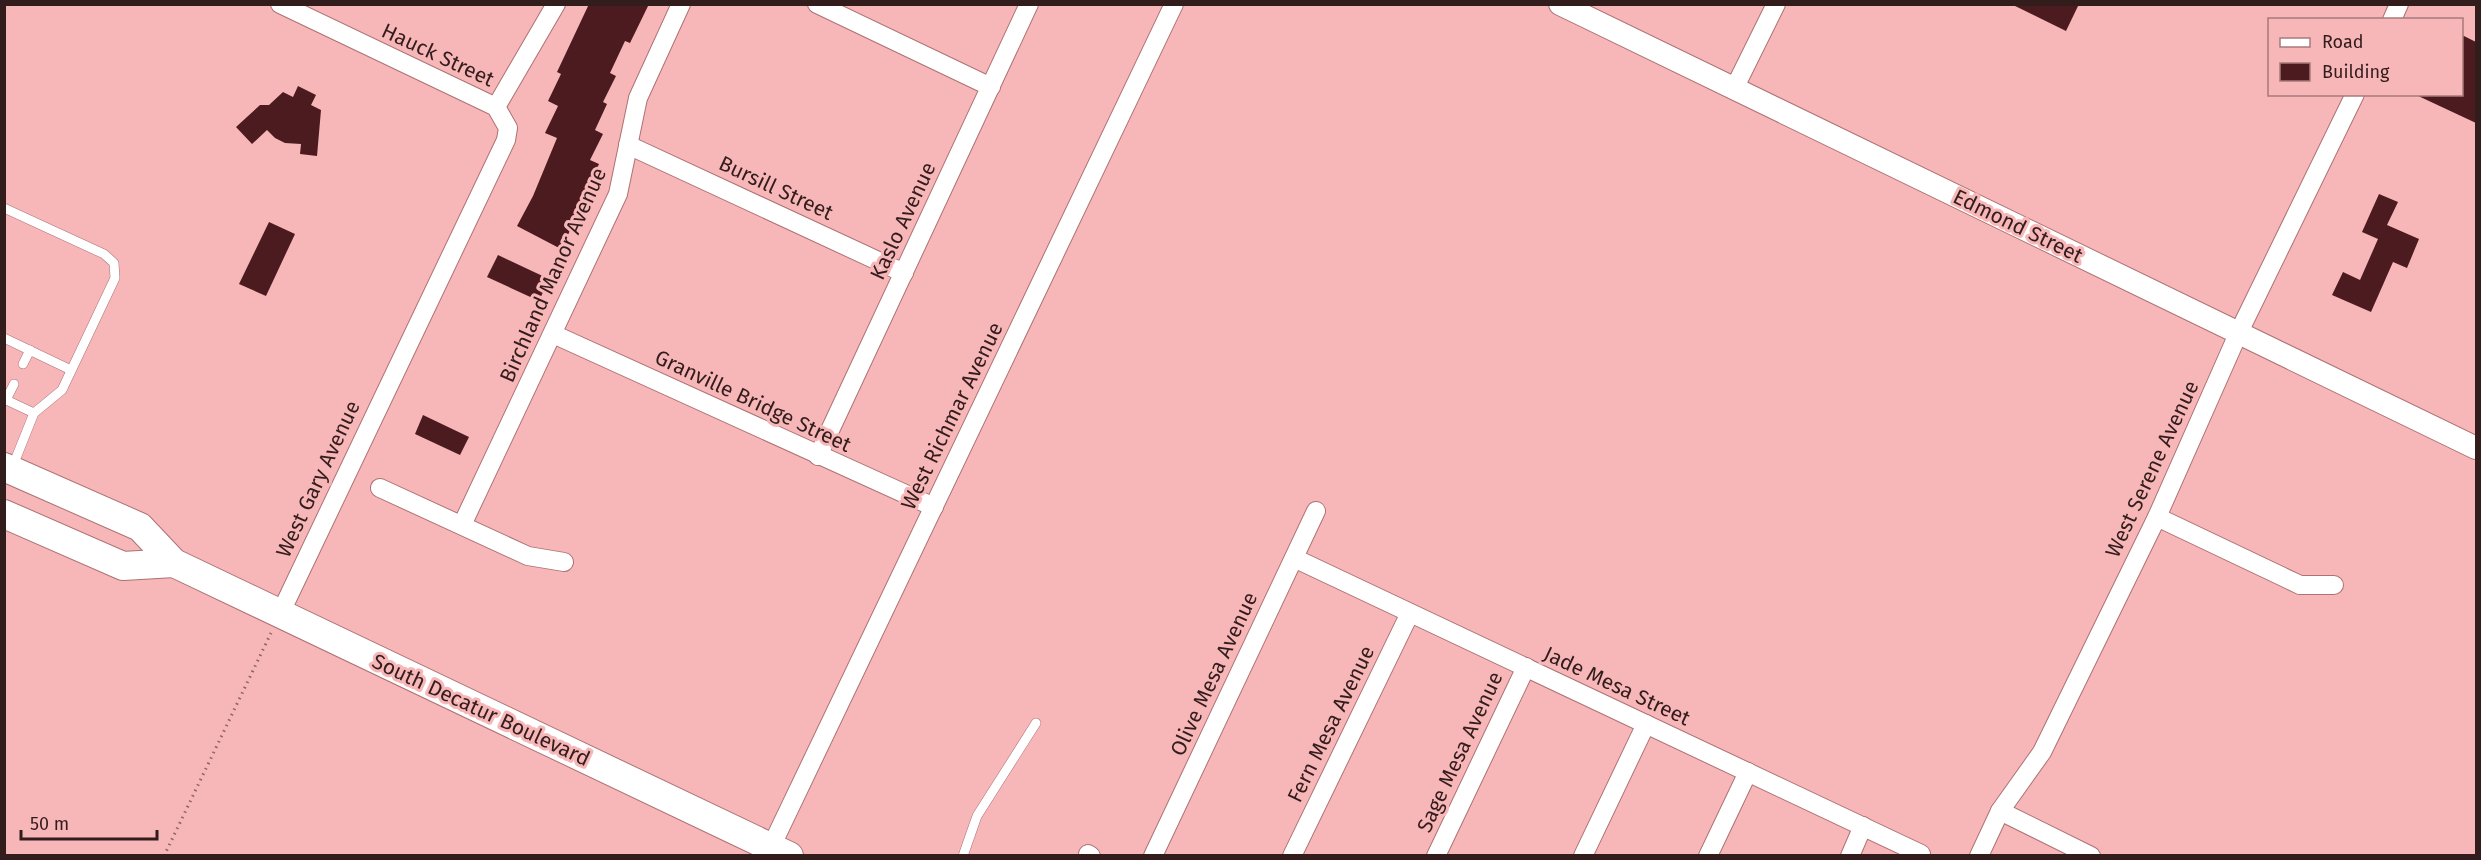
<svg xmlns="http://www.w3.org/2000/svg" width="2481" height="860" font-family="'Fira Sans',sans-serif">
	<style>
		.building { fill: #4c1b1f }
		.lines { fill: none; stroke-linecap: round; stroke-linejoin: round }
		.service-casing { stroke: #ad7273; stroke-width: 10 }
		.minor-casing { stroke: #ad7273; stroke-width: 20 }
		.tertiary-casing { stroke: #ad7273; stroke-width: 24 }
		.primary-casing { stroke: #ad7273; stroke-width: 30 }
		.path { stroke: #8e6465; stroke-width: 3; stroke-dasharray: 1.5 4.5; stroke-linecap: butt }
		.service { stroke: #fff; stroke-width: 9 }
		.minor { stroke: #fff; stroke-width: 18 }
		.tertiary { stroke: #fff; stroke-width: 22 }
		.primary { stroke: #fff; stroke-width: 28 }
		.labels { text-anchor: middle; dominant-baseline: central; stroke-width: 6; stroke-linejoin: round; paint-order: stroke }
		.street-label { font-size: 21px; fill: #331c1c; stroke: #f7b7b8 }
	</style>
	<rect width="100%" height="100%" fill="#f7b7b8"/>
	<!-- building -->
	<g class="building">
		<polygon points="589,4 649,4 630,43 625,41 610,73 616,76 603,102 607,104 595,130 603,134 590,160 599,164 586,193 588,194 561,249 517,226 533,196 557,138 545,133 558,106 548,101 561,74 557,72"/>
		<polygon points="2011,4 2079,4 2066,31"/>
		<polygon points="2462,35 2476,42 2476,123 2414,94 2462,94"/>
		<polygon points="298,86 316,95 311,105 321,110 317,156 300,154 301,144 285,143 275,138 267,130 252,144 236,127 260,105 269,105 283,92 293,97"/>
		<polygon points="2379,194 2398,202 2387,225 2419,239 2407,268 2393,262 2371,312 2332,295 2343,272 2360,280 2378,239 2362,232"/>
		<polygon points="269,222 295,234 266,296 239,284"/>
		<polygon points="498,255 549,279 539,301 487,277"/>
		<polygon points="423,415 469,437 460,455 415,434"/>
	</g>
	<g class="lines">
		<!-- service casing -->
		<g class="service-casing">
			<g id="service">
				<polyline points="4,208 104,254 114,263 115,278 62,390 34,413 12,468"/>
				<polyline points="4,338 71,370"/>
				<polyline points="23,364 30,350"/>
				<polyline points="4,399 34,413"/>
				<polyline points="6,400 14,384"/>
				<polyline points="963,856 977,816 1036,723"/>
			</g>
		</g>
		<!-- minor casing -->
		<g class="minor-casing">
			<g id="minor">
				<polyline points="280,4 496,107 508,128 506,140 280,614"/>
				<polyline points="817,4 991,87"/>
				<polyline points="2392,20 2399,4"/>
				<polyline points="1734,89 1776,4"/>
				<polyline points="496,107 556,4"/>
				<polyline points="628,145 904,273"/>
				<polyline points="553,334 934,507"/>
				<polyline points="818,456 1029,4"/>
				<polyline points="380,488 528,556 564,562"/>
				<polyline points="2157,517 2300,585 2334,585"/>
				<polyline points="462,525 618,194 638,98 681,4"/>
				<polyline points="1294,558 1921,854"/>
				<polyline points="2000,811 2091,856"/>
				<polyline points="771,847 1174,4"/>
				<polyline points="1088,854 1091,856"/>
				<polyline points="1153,856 1316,511"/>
				<polyline points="1292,856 1410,613"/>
				<polyline points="1436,856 1526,667"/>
				<polyline points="1583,856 1646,724"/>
				<polyline points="1708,856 1748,772"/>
				<polyline points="1850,856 1863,826"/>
				<polyline points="1979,856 2000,811 2042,752 2157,517 2238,334 2355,94"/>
			</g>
		</g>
		<!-- tertiary casing -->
		<g class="tertiary-casing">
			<polyline id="tertiary" points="1560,4 2476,448"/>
		</g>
		<!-- primary casing -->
		<g class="primary-casing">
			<g id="primary">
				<polyline points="4,467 140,527 174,563 789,856"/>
				<polyline points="4,514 123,566 174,563"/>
			</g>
		</g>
		<!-- path -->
		<polyline class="path" points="164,856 271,633"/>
		<!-- service -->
		<use href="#service" class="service"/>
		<!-- minor -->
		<use href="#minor" class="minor"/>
		<!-- tertiary -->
		<use href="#tertiary" class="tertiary"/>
		<!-- primary -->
		<use href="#primary" class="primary"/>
	</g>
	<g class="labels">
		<!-- street labels -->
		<g class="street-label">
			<text transform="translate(438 55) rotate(25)">Hauck Street</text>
			<text transform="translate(776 188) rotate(25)">Bursill Street</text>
			<text transform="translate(903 221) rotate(-65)">Kaslo Avenue</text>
			<text transform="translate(2018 226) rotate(26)">Edmond Street</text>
			<text transform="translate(553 275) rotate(-66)">Birchland Manor Avenue</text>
			<text transform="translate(753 401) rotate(25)">Granville Bridge Street</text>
			<text transform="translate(952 416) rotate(-64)">West Richmar Avenue</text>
			<text transform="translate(2152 469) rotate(-65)">West Serene Avenue</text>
			<text transform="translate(318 479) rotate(-65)">West Gary Avenue</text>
			<text transform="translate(1214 674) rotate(-65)">Olive Mesa Avenue</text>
			<text transform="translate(1617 686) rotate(25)">Jade Mesa Street</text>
			<text transform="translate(481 710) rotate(25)">South Decatur Boulevard</text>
			<text transform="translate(1331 724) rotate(-64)">Fern Mesa Avenue</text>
			<text transform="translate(1460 752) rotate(-65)">Sage Mesa Avenue</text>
		</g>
	</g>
	<!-- border -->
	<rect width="2481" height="860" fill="none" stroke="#331c1c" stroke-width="12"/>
	<!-- legend -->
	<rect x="2268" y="18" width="195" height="78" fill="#f7b7b8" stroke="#a9797a" stroke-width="1.5"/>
	<rect x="2280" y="38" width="30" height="9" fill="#ffffff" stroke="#a9797a" stroke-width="1.5"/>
	<text x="2322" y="48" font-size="18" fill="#331c1c">Road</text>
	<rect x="2280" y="63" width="30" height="18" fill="#4c1b1f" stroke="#a9797a" stroke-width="1.5"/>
	<text x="2322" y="78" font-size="18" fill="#331c1c">Building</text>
	<!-- scale -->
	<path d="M21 830v9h136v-9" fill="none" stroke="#331c1c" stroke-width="3"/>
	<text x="30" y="830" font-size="18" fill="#331c1c" stroke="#f7b7b8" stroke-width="4.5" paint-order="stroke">50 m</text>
</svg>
